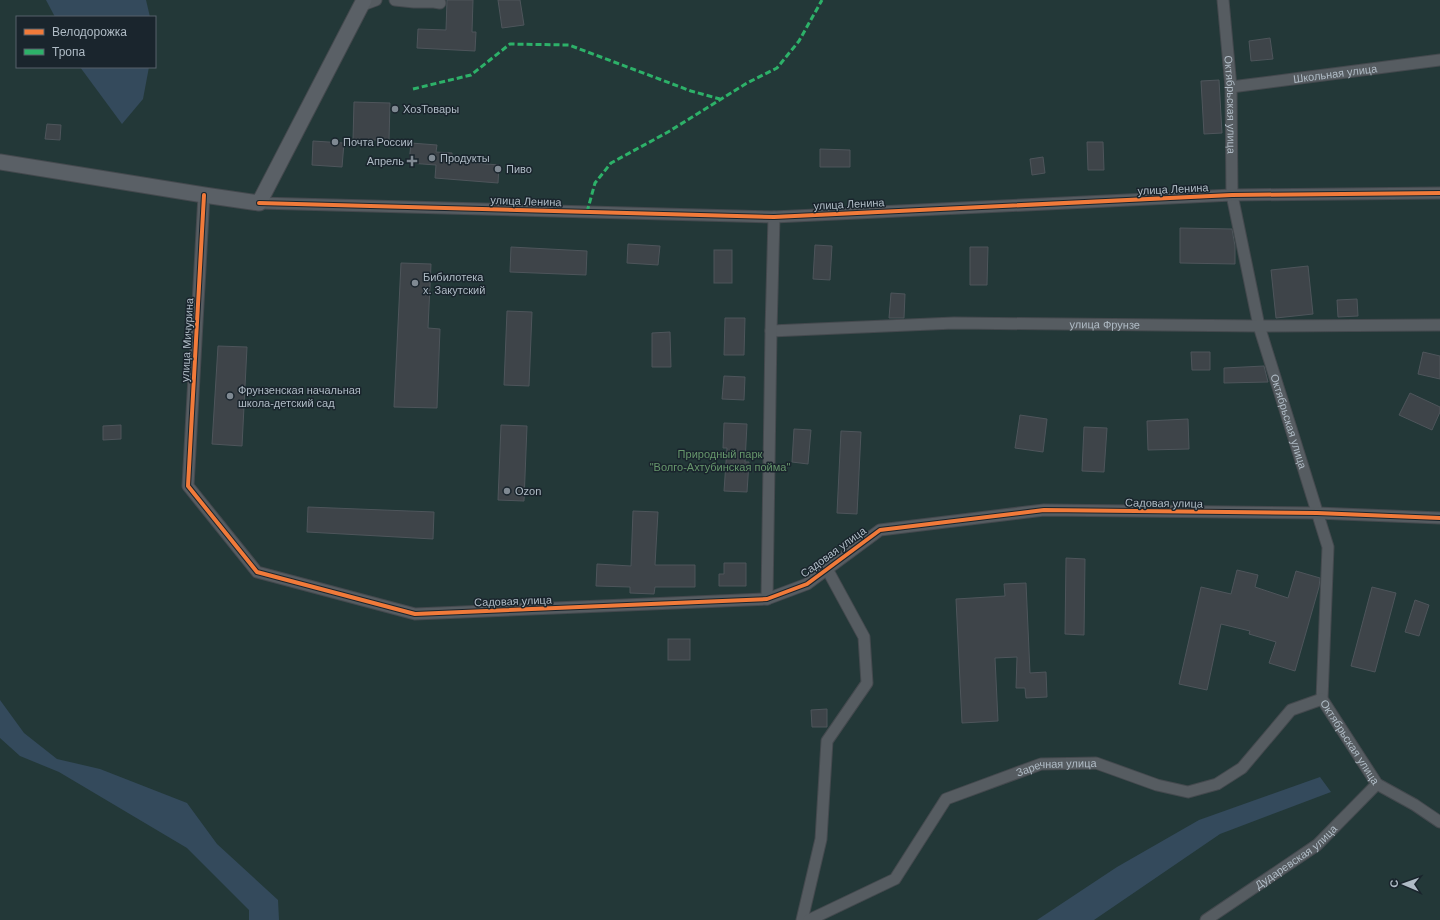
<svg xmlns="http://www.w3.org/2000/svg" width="1440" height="920" font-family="Helvetica,sans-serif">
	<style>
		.green { fill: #233838; fill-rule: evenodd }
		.water { fill: #344a5c }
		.building { fill: #3e4449; stroke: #4e555b }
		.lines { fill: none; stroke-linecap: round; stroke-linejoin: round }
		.street-casing { stroke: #44494e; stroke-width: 13 }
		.secondary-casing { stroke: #44494e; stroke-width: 17 }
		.street { stroke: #565c61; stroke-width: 11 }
		.secondary { stroke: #5a6066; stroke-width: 15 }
		.quiet { stroke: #2db169; stroke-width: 3; stroke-dasharray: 6 3; stroke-linecap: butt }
		.cycleway-casing { stroke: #1a252d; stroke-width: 6 }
		.cycleway { stroke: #f17a3a; stroke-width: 4 }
		.poi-dot { fill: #7f8992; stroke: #1a252d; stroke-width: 1.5 }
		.labels { text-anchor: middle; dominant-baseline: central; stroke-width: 3; stroke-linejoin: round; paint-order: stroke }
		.street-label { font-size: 11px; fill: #afbbc5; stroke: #1a252d }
		.poi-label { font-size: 11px; fill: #afbbc5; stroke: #1a252d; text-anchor: start }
		.park-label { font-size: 11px; fill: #66966b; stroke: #1a252d }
	</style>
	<rect width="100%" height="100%" fill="#262d33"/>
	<!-- green -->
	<path class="green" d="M0 0H1440V920H0ZM17 17H155V67H17Z"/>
	<!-- water -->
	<g class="water">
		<polygon points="46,0 146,0 150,17 55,17"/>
		<polygon points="80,67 149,67 143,99 122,124"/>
		<polygon points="0,700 24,733 57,759 100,769 187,803 217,844 278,900 279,920 249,920 249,910 187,848 59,772 20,756 0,738"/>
		<polygon points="1320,777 1331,792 1220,834 1094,920 1037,920 1117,867 1199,820"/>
	</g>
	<!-- building -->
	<g class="building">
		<polygon points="447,0 473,0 472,32 476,32 475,51 417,48 418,29 446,30"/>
		<polygon points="498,0 520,0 524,25 502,28"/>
		<polygon points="1270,38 1273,59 1251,61 1249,41"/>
		<polygon points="1219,80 1222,133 1204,134 1201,81"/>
		<polygon points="354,102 390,103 389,140 353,140"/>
		<polygon points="47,124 61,125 60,140 45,139"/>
		<polygon points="313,141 344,143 342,167 312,165"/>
		<polygon points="1087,142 1103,142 1104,170 1088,170"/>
		<polygon points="411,143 437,145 436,152 452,153 452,161 499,165 498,183 435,178 436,165 409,163"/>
		<polygon points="820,149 850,150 850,167 820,167"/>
		<polygon points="1043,157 1045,173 1032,175 1030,159"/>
		<polygon points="1180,228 1232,229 1235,246 1235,264 1180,263"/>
		<polygon points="628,244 660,246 658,265 627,263"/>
		<polygon points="815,245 832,246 830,280 813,279"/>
		<polygon points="511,247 587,251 586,275 510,272"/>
		<polygon points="970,247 988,247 987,285 970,285"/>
		<rect x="714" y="250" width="18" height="33"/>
		<polygon points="401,263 431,264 428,328 440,329 437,408 394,407"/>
		<polygon points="1308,266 1313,314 1276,318 1271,270"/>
		<polygon points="891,293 905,294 904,318 889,318"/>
		<polygon points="1357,299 1358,316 1338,317 1337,300"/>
		<polygon points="507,311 532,312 529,386 504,385"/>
		<polygon points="725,318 745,318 744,355 724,355"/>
		<polygon points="670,332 671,367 652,367 652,333"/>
		<polygon points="218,346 247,347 242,446 212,444"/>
		<polygon points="1191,352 1210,352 1210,370 1192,370"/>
		<polygon points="1423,352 1440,356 1440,379 1418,374"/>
		<polygon points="1264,366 1268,382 1224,383 1224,368"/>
		<polygon points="724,376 745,377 744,400 722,399"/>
		<polygon points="1410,393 1440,407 1440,412 1432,430 1399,415"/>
		<polygon points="1020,415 1047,419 1043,452 1015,448"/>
		<polygon points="1188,419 1189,449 1148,450 1147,421"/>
		<polygon points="724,423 747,424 745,462 749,462 747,492 724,491 727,448 723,448"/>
		<polygon points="121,425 121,439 103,440 103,426"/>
		<polygon points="501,425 527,426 524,501 498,500"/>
		<polygon points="1084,427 1107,428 1104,472 1082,471"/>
		<polygon points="794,429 811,430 808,464 792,462"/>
		<polygon points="841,431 861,432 857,514 837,513"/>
		<polygon points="308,507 434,512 433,539 307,532"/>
		<polygon points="633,511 658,512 655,565 695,565 695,587 655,587 654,594 630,593 630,587 596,586 597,564 631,566"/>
		<polygon points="1066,558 1085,559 1084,635 1065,634"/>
		<polygon points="724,563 746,563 746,586 719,586 719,574 724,574"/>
		<polygon points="1237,570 1258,575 1255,587 1288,598 1296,571 1320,578 1319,587 1295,671 1269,663 1276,642 1249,634 1250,631 1221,624 1207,690 1179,684 1201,587 1231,594"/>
		<polygon points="1026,583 1030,673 1046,672 1047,697 1026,698 1025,688 1016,688 1017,657 995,658 998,721 962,723 956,599 1005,596 1004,584"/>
		<polygon points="1372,587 1396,593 1375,672 1351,666"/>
		<polygon points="1415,600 1429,605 1419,636 1405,632"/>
		<rect x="668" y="639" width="22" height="21"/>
		<polygon points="827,709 827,727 812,727 811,710"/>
	</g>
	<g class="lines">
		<!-- street casing -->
		<g class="street-casing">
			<g id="street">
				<polyline points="395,0 414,2 434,2 440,3"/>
				<path id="s1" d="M1223 0 1231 87 1232 195 1259 326 1328 547 1322 699 1377 784 1415 805 1440 822"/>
				<polyline points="360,6 376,0"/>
				<path id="s2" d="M1231 87 1440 60"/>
				<polyline points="204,195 188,486 257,572 415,614 767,599 807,584 880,530 1044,510 1317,513 1440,518"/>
				<polyline points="259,203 774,217 1232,195 1440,193"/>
				<path id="s3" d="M771 331 954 323 1259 326 1440 325"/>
				<polyline points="767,599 771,331 774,217"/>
				<polyline points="802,920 821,839 827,741 867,683 864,637 827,569"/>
				<path id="s4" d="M809 920 895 879 946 799 1041 764 1096 763 1157 785 1188 792 1217 784 1242 768 1291 710 1322 699"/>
				<path id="s5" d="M1206 920 1317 845 1377 784"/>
			</g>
		</g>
		<!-- secondary casing -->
		<g class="secondary-casing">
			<polyline id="secondary" points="0,162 204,195 259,203 364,0"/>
		</g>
		<!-- street -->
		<use href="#street" class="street"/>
		<!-- secondary -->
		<use href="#secondary" class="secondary"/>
		<!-- quiet -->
		<g class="quiet">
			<polyline points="413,89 471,75 510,44 569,45 691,91 720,99"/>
			<polyline points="587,212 595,183 611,163 668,132 747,83 777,68 799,41 822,0"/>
		</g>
		<!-- cycleway casing -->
		<g class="cycleway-casing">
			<g id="cycleway">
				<polyline points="204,195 188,486 257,572 415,614 767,599 807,584 880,530 1044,510 1317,513 1440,518"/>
				<polyline points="259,203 774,217 1232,195 1440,193"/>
			</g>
		</g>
		<!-- cycleway -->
		<use href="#cycleway" class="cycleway"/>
	</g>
	<!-- markers -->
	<g class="poi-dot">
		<circle cx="395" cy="109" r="4"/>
		<circle cx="335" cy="142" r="4"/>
		<circle cx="432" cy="158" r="4"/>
		<path d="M410 155h4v4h4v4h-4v4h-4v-4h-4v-4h4z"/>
		<circle cx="498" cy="169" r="4"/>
		<circle cx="415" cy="283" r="4"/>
		<circle cx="230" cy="396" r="4"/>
		<circle cx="507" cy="491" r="4"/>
	</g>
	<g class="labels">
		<!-- street labels -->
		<g class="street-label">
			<text stroke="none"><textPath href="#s2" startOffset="105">Школьная улица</textPath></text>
			<text stroke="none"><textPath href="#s1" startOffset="105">Октябрьская улица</textPath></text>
			<text transform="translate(1173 189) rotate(-3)">улица Ленина</text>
			<text transform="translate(526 201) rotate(2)">улица Ленина</text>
			<text transform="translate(849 204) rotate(-3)">улица Ленина</text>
			<text stroke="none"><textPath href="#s3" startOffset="334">улица Фрунзе</textPath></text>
			<text transform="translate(187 340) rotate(-87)">улица Мичурина</text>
			<text stroke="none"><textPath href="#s1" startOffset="429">Октябрьская улица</textPath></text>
			<text transform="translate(1164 503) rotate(1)">Садовая улица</text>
			<text transform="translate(833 552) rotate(-36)">Садовая улица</text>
			<text transform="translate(513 601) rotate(-2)">Садовая улица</text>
			<text stroke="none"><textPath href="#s1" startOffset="764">Октябрьская улица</textPath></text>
			<text stroke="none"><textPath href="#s4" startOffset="306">Заречная улица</textPath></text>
			<text stroke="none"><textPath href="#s5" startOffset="110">Дударевская улица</textPath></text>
		</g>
		<!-- poi labels -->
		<g class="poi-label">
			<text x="403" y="109">ХозТовары</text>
			<text x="343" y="142">Почта России</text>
			<text x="440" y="158">Продукты</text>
			<text x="404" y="161" text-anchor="end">Апрель</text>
			<text x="506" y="169">Пиво</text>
			<text x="423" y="277">Бибилотека<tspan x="423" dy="13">х. Закутский</tspan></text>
			<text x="238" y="390">Фрунзенская начальная<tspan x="238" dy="13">школа-детский сад</tspan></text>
			<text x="515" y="491">Ozon</text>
		</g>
		<!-- park labels -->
		<g class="park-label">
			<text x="720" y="454">Природный парк<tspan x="720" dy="13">"Волго-Ахтубинская пойма"</tspan></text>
		</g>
	</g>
	<!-- legend -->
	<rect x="16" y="16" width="140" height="52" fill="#1a252d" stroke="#56616a"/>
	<rect x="24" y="29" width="20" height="6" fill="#f17a3a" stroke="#56616a"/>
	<text x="52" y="36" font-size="12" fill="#afbbc5">Велодорожка</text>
	<rect x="24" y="49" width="20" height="6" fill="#2db169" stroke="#56616a"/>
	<text x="52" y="56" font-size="12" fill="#afbbc5">Тропа</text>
	<!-- north arrow -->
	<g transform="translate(1404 884) rotate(272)" stroke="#1a252d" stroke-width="3" paint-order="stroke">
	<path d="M0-3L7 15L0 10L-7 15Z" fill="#afbbc5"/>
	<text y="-6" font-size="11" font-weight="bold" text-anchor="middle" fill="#afbbc5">С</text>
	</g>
</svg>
